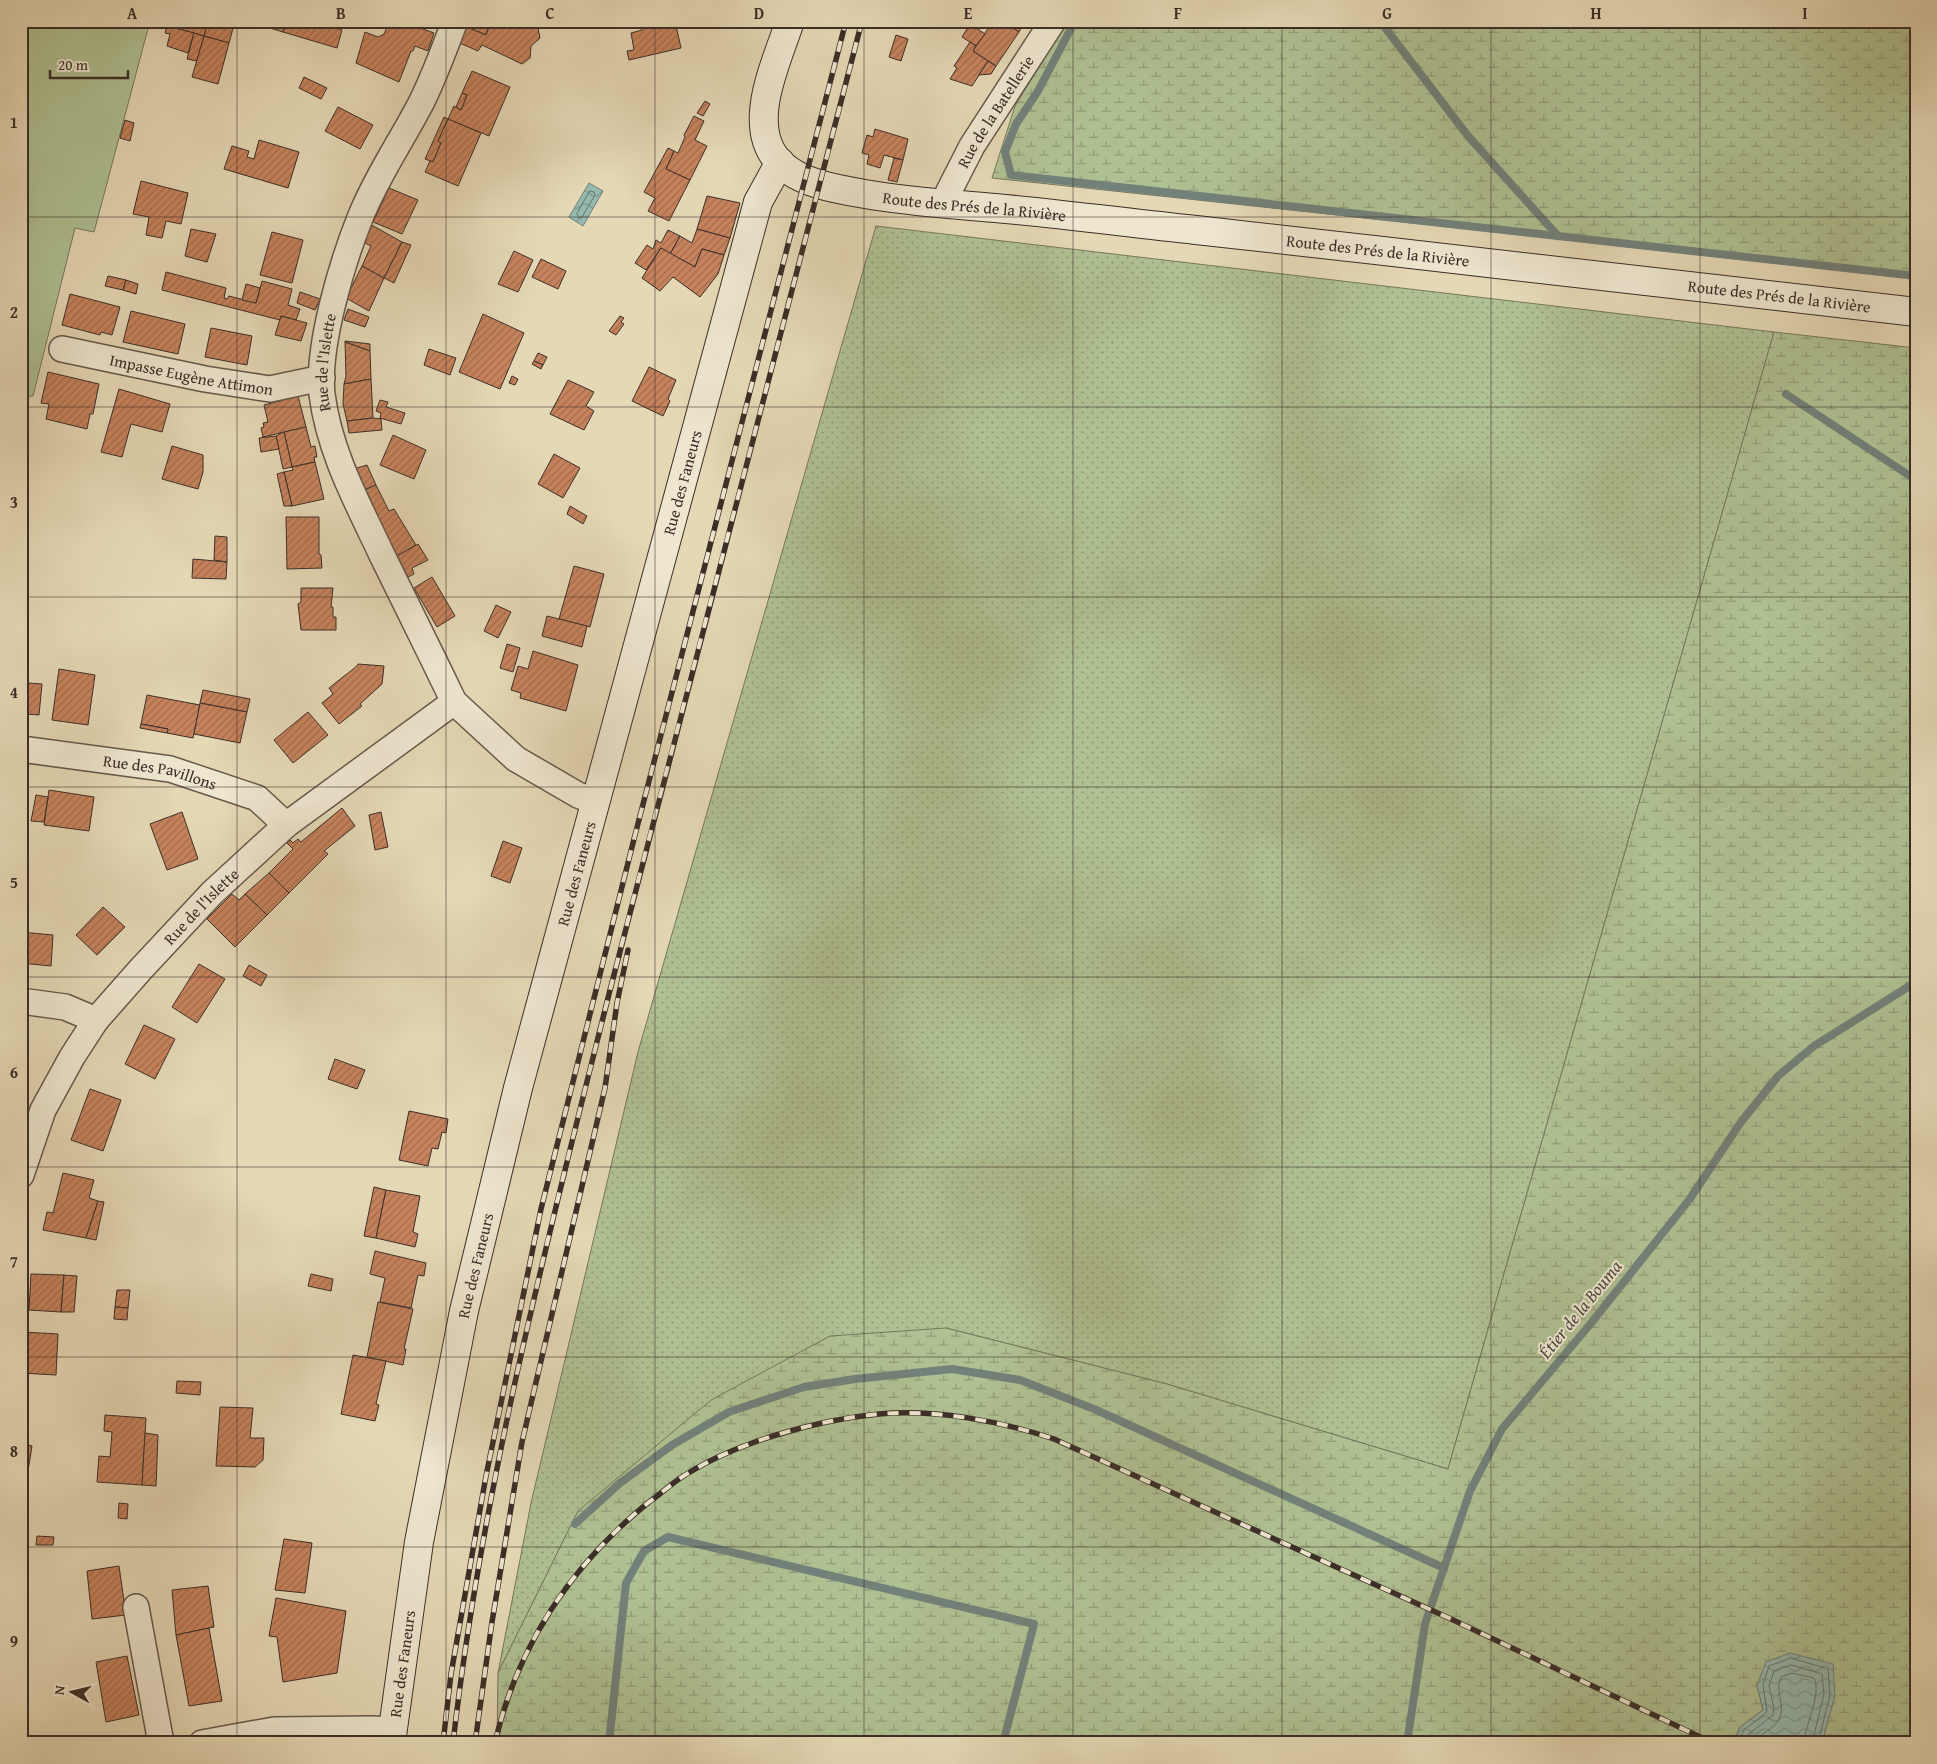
<svg xmlns="http://www.w3.org/2000/svg" width="1937" height="1764" font-family="'Gentium Book Plus',serif">
	<style>
		.grass { fill: url(#grass-dots); stroke: #75775d }
		.wetland { fill: url(#wetland-marsh); stroke: #75775d }
		.garden { fill: #afc092; stroke: #75775d }
		.water { fill: url(#water-waves); stroke: #72817a }
		.lines { fill: none; stroke-linecap: round; stroke-linejoin: round }
		.shore { stroke: #68746c; stroke-width: 1 }
		.stream { stroke: #72817a; stroke-width: 8 }
		.building { fill: url(#building-hatch); stroke: #3b2e28 }
		.street-casing { stroke: #66584b; stroke-width: 28 }
		.secondary-casing { stroke: #3b2e28; stroke-width: 30 }
		.street { stroke: #eee6cf; stroke-width: 25 }
		.secondary { stroke: #eee6cf; stroke-width: 28 }
		.rail-casing { stroke: #3b2e28; stroke-width: 5.5 }
		.rail { stroke: #eee6cf; stroke-width: 4; stroke-dasharray: 11; stroke-linecap: butt }
		.grid { fill: none; stroke: #3b2e28; stroke-width: 1; stroke-opacity: 0.55 }
		.labels { text-anchor: middle; dominant-baseline: central; stroke-width: 4; stroke-linejoin: round; paint-order: stroke }
		.street-label { font-size: 16px; fill: #3b2e28; stroke: #eee6cf }
		.water-label { font-size: 18px; font-style: italic; fill: #4d4a43; stroke: #eee6cf }
		.neatline { fill: none; stroke: #3b2e28; stroke-width: 2 }
		.grid-label { font-size: 16px; text-anchor: middle; font-weight: bold; fill: #3b2e28 }
	</style>
	<defs>
		<pattern id="grass-dots" width="8" height="8" patternUnits="userSpaceOnUse" patternTransform="scale(1.25)"><rect width="8" height="8" fill="#afc092"/><path d="M2 2h.1M6 6h.1" fill="none" stroke="#909c77" stroke-width="1.8" stroke-linecap="round"/></pattern>
		<pattern id="wetland-marsh" width="20" height="14" patternUnits="userSpaceOnUse" patternTransform="scale(1.25)"><rect width="20" height="14" fill="#afc092"/><path d="M1 5h8M5 5V1M11 12h8M15 12V8" fill="none" stroke="#909c77"/></pattern>
		<pattern id="water-waves" width="16" height="10" patternUnits="userSpaceOnUse" patternTransform="scale(1.25)"><rect width="16" height="10" fill="#96b9b0"/><path d="M0 5q4-4 8 0t8 0" fill="none" stroke="#7c978f"/></pattern>
		<pattern id="building-hatch" width="6" height="6" patternUnits="userSpaceOnUse" patternTransform="scale(1.25)"><rect width="6" height="6" fill="#c7835d"/><path d="M-1 1l2-2M0 6l6-6M5 7l2-2" fill="none" stroke="#a36c4d"/></pattern>
	</defs>
	<rect width="100%" height="100%" fill="#e5d8b5"/>
	<filter id="stains"><feTurbulence type="fractalNoise" baseFrequency=".004" numOctaves="4"/><feColorMatrix values="0 0 0 0 .2 0 0 0 0 .09 0 0 0 0 .02 0 0 0 .5 -.17"/></filter>
	<radialGradient id="worn" r=".72"><stop offset=".6" stop-color="#630" stop-opacity="0"/><stop offset="1" stop-color="#630" stop-opacity=".3"/></radialGradient>
	<!-- grass -->
	<polygon class="grass" points="876,226 1774,332 1448,1469 1167,1384 946,1328 578,1511 498,1673 531,1503 638,1052"/>
	<!-- wetland -->
	<g class="wetland">
		<polygon points="1067,21 1916,21 1916,277 992,178 1015,106"/>
		<polygon points="1774,332 1916,348 1916,1743 1822,1743 1835,1695 1757,1685 1763,1710 1740,1727 1733,1743 497,1743 498,1673 578,1511 711,1400 830,1336 946,1328 1167,1384 1448,1469"/>
	</g>
	<!-- garden -->
	<polygon class="garden" points="21,21 150,21 94,232 75,228 33,396 21,397"/>
	<!-- water -->
	<g class="water">
		<polygon points="589,183 603,191 583,226 569,217"/>
		<polygon points="1790,1653 1833,1664 1835,1695 1822,1743 1733,1743 1740,1727 1763,1710 1757,1685 1766,1662"/>
	</g>
	<g class="lines">
		<!-- shore -->
		<g class="shore">
			<polygon points="590,191 594,192 595,195 582,217 579,218 577,214"/>
			<polyline points="1738,1743 1744,1730 1767,1712 1763,1685 1769,1666 1791,1658 1828,1669 1830,1695 1818,1743"/>
			<polyline points="1745,1743 1749,1734 1773,1715 1774,1708 1769,1686 1774,1671 1791,1665 1822,1674 1824,1694 1812,1743"/>
			<path d="M1753 1743 1755 1739C1763 1734 1773 1728 1778 1721 1787 1707 1774 1692 1781 1677L1792 1673 1814 1678C1822 1695 1805 1724 1804 1743"/>
		</g>
		<!-- stream -->
		<g class="stream">
			<polyline points="1075,21 1038,91 1016,124 1005,152 1011,175 1916,276"/>
			<polyline points="1138,21 1142,21"/>
			<polyline points="1380,21 1468,136 1558,236"/>
			<polyline points="1786,394 1916,480"/>
			<polyline points="575,1524 620,1483 672,1445 729,1412 804,1387 855,1379 952,1369 1020,1380 1094,1409 1444,1568"/>
			<polyline points="609,1743 626,1583 644,1551 668,1537 1034,1624 1003,1743"/>
			<polyline points="1407,1743 1425,1624 1470,1491 1502,1429 1592,1322 1689,1200 1741,1122 1778,1076 1814,1046 1916,982"/>
		</g>
	</g>
	<!-- building -->
	<g class="building">
		<polygon points="185,21 208,21 204,36 183,30"/>
		<polygon points="208,21 235,21 229,43 204,36"/>
		<polygon points="261,21 286,21 283,32 260,25"/>
		<polygon points="286,21 313,21 342,30 337,48 283,32"/>
		<polygon points="395,21 401,21 434,33 428,51 415,46 413,51 411,51 399,82 356,63 365,32 378,37 384,34 389,23 394,25"/>
		<polygon points="464,21 491,21 486,35 462,25"/>
		<polygon points="491,21 511,21 518,24 519,21 524,21 538,28 540,38 531,46 530,58 522,64 482,45 478,51 455,41 462,25 486,35"/>
		<polygon points="648,21 654,21 655,23 675,21 681,48 629,60 627,51 634,50 631,33 642,30 640,23"/>
		<polygon points="956,21 977,21 973,27 966,22 964,26"/>
		<polygon points="993,21 1003,21 1019,32 996,66 973,51"/>
		<polygon points="1003,21 1025,21 1019,32"/>
		<polygon points="970,24 985,34 976,46 962,37"/>
		<polygon points="167,26 194,33 188,53 167,46 170,34 165,33"/>
		<polygon points="194,33 204,36 197,61 187,59"/>
		<polygon points="896,35 908,39 901,61 889,57"/>
		<polygon points="204,36 229,43 218,84 192,77"/>
		<polygon points="970,42 976,46 973,51 988,61 972,86 950,79 957,68 954,66"/>
		<polygon points="988,61 996,66 991,74 979,75"/>
		<polygon points="472,71 510,87 489,136 448,119 454,106 461,110 467,95 462,93"/>
		<polygon points="304,77 327,88 321,99 299,88"/>
		<polygon points="462,93 467,95 461,110 456,107"/>
		<polygon points="705,101 710,104 703,116 697,113"/>
		<polygon points="338,107 373,125 360,149 325,131"/>
		<polygon points="694,116 704,121 695,140 707,146 690,180 666,169 674,151 678,153 685,137 684,135"/>
		<polygon points="444,117 448,119 438,141 441,143 433,162 425,159"/>
		<polygon points="448,119 481,133 458,186 425,172 430,161 433,162 441,143 438,141"/>
		<polygon points="125,120 134,123 130,141 120,138"/>
		<polygon points="875,129 908,139 903,160 884,155 880,168 867,164 869,155 862,153 867,135 873,137"/>
		<polygon points="259,140 299,152 288,188 224,169 232,146 249,151 247,157 254,159"/>
		<polygon points="668,148 674,151 666,169 690,180 669,221 648,211 655,198 644,192"/>
		<polygon points="894,158 903,160 897,182 888,180"/>
		<polygon points="141,181 188,193 181,224 166,221 162,238 146,235 149,217 133,214"/>
		<polygon points="389,188 418,200 402,234 373,222"/>
		<polygon points="707,196 740,203 730,238 697,229"/>
		<polygon points="368,223 402,242 384,278 362,266 371,246 361,241"/>
		<polygon points="191,229 216,234 207,262 185,256"/>
		<polygon points="697,229 730,238 724,255 702,249 695,267 670,254 680,236 692,243"/>
		<polygon points="668,230 680,236 670,254 661,248 646,270 635,263 647,245 653,249 656,240 661,243"/>
		<polygon points="272,232 303,240 292,283 260,275"/>
		<polygon points="402,242 411,245 394,283 384,278"/>
		<polygon points="661,248 695,267 702,249 724,255 718,274 700,297 673,277 660,291 642,278"/>
		<polygon points="514,251 533,260 518,292 498,284"/>
		<polygon points="541,259 566,271 558,289 532,277"/>
		<polygon points="362,266 384,278 369,311 346,298"/>
		<polygon points="166,272 226,288 224,298 227,299 229,296 256,303 262,281 292,289 288,305 300,309 296,320 281,316 280,320 162,290"/>
		<polygon points="108,276 126,280 123,290 105,286"/>
		<polygon points="126,280 138,284 136,294 123,290"/>
		<polygon points="246,284 260,288 256,303 242,300"/>
		<polygon points="300,292 320,299 315,310 297,303"/>
		<polygon points="70,294 120,307 112,335 101,332 100,335 62,325"/>
		<polygon points="348,309 369,317 365,327 344,320"/>
		<polygon points="131,311 185,324 178,354 123,342"/>
		<polygon points="483,314 524,333 500,389 459,372"/>
		<polygon points="281,316 307,323 301,341 275,335"/>
		<polygon points="620,316 624,318 621,322 624,324 616,335 609,331"/>
		<polygon points="211,328 252,336 247,365 205,357"/>
		<polygon points="345,341 370,344 370,351 345,342"/>
		<polygon points="345,342 370,351 371,379 344,384 346,376"/>
		<polygon points="429,349 456,358 450,375 424,365"/>
		<polygon points="538,353 547,357 543,365 534,361"/>
		<polygon points="534,361 543,365 541,369 532,364"/>
		<polygon points="649,367 676,380 668,399 670,401 663,416 632,401"/>
		<polygon points="48,372 99,384 93,414 90,414 87,429 46,419 49,404 41,403"/>
		<polygon points="512,376 518,379 515,385 509,383"/>
		<polygon points="371,379 373,418 347,421 343,404 344,384"/>
		<polygon points="568,380 594,392 586,406 594,411 584,430 550,414"/>
		<polygon points="119,389 170,404 162,432 131,424 122,457 101,452"/>
		<polygon points="298,396 306,427 263,437 261,428 264,427 263,423 268,422 264,405"/>
		<polygon points="380,400 388,402 386,407 405,413 401,424 380,418 381,413 376,411"/>
		<polygon points="373,418 381,419 382,430 349,433 347,421"/>
		<polygon points="306,427 311,447 315,446 317,457 314,457 315,462 292,467 284,432"/>
		<polygon points="284,432 292,467 283,469 276,436"/>
		<polygon points="393,435 426,450 414,479 380,465"/>
		<polygon points="276,436 279,449 261,452 259,438"/>
		<polygon points="172,446 203,455 203,472 198,489 162,479"/>
		<polygon points="554,454 580,468 563,498 538,484"/>
		<polygon points="315,462 324,499 292,506 284,472 293,470 292,467"/>
		<polygon points="367,465 376,485 360,492 350,470"/>
		<polygon points="284,472 292,506 284,506 277,474"/>
		<polygon points="376,485 389,511 394,509 416,545 397,556 387,543 360,492"/>
		<polygon points="570,506 587,516 583,524 567,514"/>
		<polygon points="286,517 319,517 319,554 321,555 322,568 287,569"/>
		<polygon points="215,536 227,537 227,562 214,560"/>
		<polygon points="418,544 428,560 412,568 414,574 408,577 397,556"/>
		<polygon points="193,559 227,562 226,579 192,578"/>
		<polygon points="574,566 604,574 590,627 559,619"/>
		<polygon points="432,577 455,616 437,627 414,588"/>
		<polygon points="301,588 333,588 331,607 333,607 333,617 336,617 336,630 301,630 298,604 301,602"/>
		<polygon points="496,605 511,612 498,638 484,631"/>
		<polygon points="547,616 587,626 582,647 542,636"/>
		<polygon points="507,644 520,648 513,672 500,668"/>
		<polygon points="533,651 578,665 566,711 520,698 521,693 511,690 518,666 528,669"/>
		<polygon points="358,664 384,666 382,684 360,704 362,706 339,724 322,703 333,694 329,688 357,666"/>
		<polygon points="59,669 95,675 88,725 52,720"/>
		<polygon points="28,683 42,684 39,715 26,714"/>
		<polygon points="203,690 250,699 247,712 200,703"/>
		<polygon points="147,695 200,705 193,738 167,733 168,729 141,724"/>
		<polygon points="200,703 247,712 240,743 194,734"/>
		<polygon points="308,712 328,735 293,763 274,740"/>
		<polygon points="141,724 168,729 167,733 140,728"/>
		<polygon points="49,790 94,797 89,831 44,825"/>
		<polygon points="36,795 48,797 44,822 31,821"/>
		<polygon points="342,808 355,826 324,851 328,854 289,893 269,873 293,849 287,843 290,840 293,843 298,839 301,842"/>
		<polygon points="182,812 198,859 167,870 150,824"/>
		<polygon points="381,812 388,847 375,850 369,815"/>
		<polygon points="503,841 522,848 510,883 491,876"/>
		<polygon points="269,873 289,893 267,915 245,894"/>
		<polygon points="232,894 239,900 245,894 267,915 235,947 207,919"/>
		<polygon points="103,907 125,927 97,955 76,935"/>
		<polygon points="21,932 53,935 51,966 21,963"/>
		<polygon points="199,964 225,979 197,1023 172,1007"/>
		<polygon points="249,965 267,975 261,986 243,976"/>
		<polygon points="144,1025 175,1039 155,1079 125,1064"/>
		<polygon points="335,1059 365,1070 357,1089 328,1079"/>
		<polygon points="90,1089 121,1100 103,1151 71,1140"/>
		<polygon points="409,1111 448,1119 446,1133 442,1132 438,1149 432,1148 428,1166 399,1160"/>
		<polygon points="63,1173 94,1180 89,1198 98,1201 86,1238 43,1230 47,1212 53,1213"/>
		<polygon points="374,1187 386,1190 376,1238 364,1236"/>
		<polygon points="386,1190 420,1196 413,1232 418,1234 415,1247 376,1238"/>
		<polygon points="98,1201 104,1202 96,1240 86,1238"/>
		<polygon points="375,1251 426,1263 424,1276 418,1275 411,1308 380,1302 385,1278 370,1274"/>
		<polygon points="31,1274 64,1275 61,1312 29,1310"/>
		<polygon points="311,1274 333,1279 331,1291 308,1286"/>
		<polygon points="64,1275 77,1276 74,1312 61,1312"/>
		<polygon points="117,1290 130,1290 128,1308 115,1307"/>
		<polygon points="378,1302 413,1309 404,1349 406,1349 403,1365 367,1357"/>
		<polygon points="115,1307 128,1308 127,1320 114,1319"/>
		<polygon points="23,1332 58,1334 56,1375 21,1373"/>
		<polygon points="353,1355 386,1361 376,1404 379,1405 375,1421 341,1414"/>
		<polygon points="177,1381 201,1382 200,1395 176,1393"/>
		<polygon points="220,1407 253,1408 250,1438 264,1438 263,1460 255,1467 216,1466"/>
		<polygon points="105,1415 146,1418 142,1485 97,1482 99,1456 110,1457 112,1432 104,1431"/>
		<polygon points="21,1428 25,1429 23,1444 32,1446 28,1471 21,1470"/>
		<polygon points="145,1433 158,1435 156,1486 142,1485"/>
		<polygon points="119,1503 128,1504 127,1519 118,1518"/>
		<polygon points="37,1536 54,1537 53,1545 36,1545"/>
		<polygon points="284,1539 312,1543 305,1593 275,1590"/>
		<polygon points="119,1566 126,1615 92,1619 87,1571"/>
		<polygon points="208,1586 214,1627 176,1635 172,1590"/>
		<polygon points="276,1598 346,1611 337,1673 283,1682 277,1637 269,1636"/>
		<polygon points="209,1628 222,1701 189,1706 176,1635"/>
		<polygon points="127,1656 139,1715 106,1722 96,1662"/>
	</g>
	<g class="lines">
		<!-- street casing -->
		<g class="street-casing">
			<g id="street">
				<path id="s1" d="M944 204 949 191 972 146 1053 21"/>
				<path id="s2" d="M62 349 205 379 270 389 322 378"/>
				<polyline points="454,702 516,759 578,795 596,802"/>
				<path id="s3" d="M21 749 170 769 257 798 286 825"/>
				<polyline points="21,1001 65,1007 96,1020"/>
				<path id="s4" d="M21 1175 43 1110 72 1057 96 1020 141 969 212 893 286 825 454 702C430 652 405 602 381 553 357 502 329 451 322 394 317 346 342 263 360 218 376 178 400 143 420 105 434 78 444 49 455 21"/>
				<polyline points="136,1607 161,1743"/>
				<polyline points="202,1743 274,1730 372,1729 393,1730"/>
			</g>
		</g>
		<!-- secondary casing -->
		<g class="secondary-casing">
			<g id="secondary">
				<path id="s5" d="M790 21C777 62 744 126 780 163 802 185 842 190 871 195 912 202 953 204 995 208 1062 214 1129 223 1196 230 1436 257 1676 283 1916 312"/>
				<path id="s6" d="M391 1743 419 1542 464 1311 518 1088 758 202 780 162"/>
			</g>
		</g>
		<!-- street -->
		<use href="#street" class="street"/>
		<!-- secondary -->
		<use href="#secondary" class="secondary"/>
		<!-- rail casing -->
		<g class="rail-casing">
			<g id="rail">
				<polyline points="443,1743 451,1674 486,1476 541,1209 634,839 846,21"/>
				<path d="M453 1743C482 1489 547 1241 609 994 692 670 778 346 862 21"/>
				<polyline points="475,1743 492,1622 522,1442 605,1088 617,1003 628,950"/>
				<path d="M495 1743C517 1646 572 1564 649 1502 659 1495 669 1486 679 1479 732 1443 816 1420 879 1414 935 1409 1001 1421 1054 1439L1451 1619 1713 1743"/>
			</g>
		</g>
		<!-- rail -->
		<use href="#rail" class="rail"/>
	</g>
	<!-- grid -->
	<path class="grid" d="M237 21V1743M446 21V1743M655 21V1743M864 21V1743M1073 21V1743M1282 21V1743M1491 21V1743M1700 21V1743M21 217H1916M21 407H1916M21 597H1916M21 787H1916M21 977H1916M21 1167H1916M21 1357H1916M21 1547H1916"/>
	<g class="labels">
		<!-- street labels -->
		<g class="street-label">
			<text stroke="none"><textPath href="#s1" startOffset="106">Rue de la Batellerie</textPath></text>
			<text stroke="none"><textPath href="#s5" startOffset="352">Route des Prés de la Rivière</textPath></text>
			<text stroke="none"><textPath href="#s5" startOffset="758">Route des Prés de la Rivière</textPath></text>
			<text stroke="none"><textPath href="#s5" startOffset="1162">Route des Prés de la Rivière</textPath></text>
			<text stroke="none"><textPath href="#s4" startOffset="1022">Rue de l'Islette</textPath></text>
			<text stroke="none"><textPath href="#s2" startOffset="132">Impasse Eugène Attimon</textPath></text>
			<text stroke="none"><textPath href="#s6" startOffset="1295">Rue des Faneurs</textPath></text>
			<text stroke="none"><textPath href="#s3" startOffset="141">Rue des Pavillons</textPath></text>
			<text stroke="none"><textPath href="#s6" startOffset="890">Rue des Faneurs</textPath></text>
			<text stroke="none"><textPath href="#s4" startOffset="328">Rue de l'Islette</textPath></text>
			<text stroke="none"><textPath href="#s6" startOffset="485">Rue des Faneurs</textPath></text>
			<text stroke="none"><textPath href="#s6" startOffset="80">Rue des Faneurs</textPath></text>
		</g>
		<!-- water labels -->
		<g class="water-label">
			<text transform="translate(1580 1309) rotate(-51)">Étier de la Bouma</text>
		</g>
	</g>
	<!-- margin -->
	<rect width="1937" height="1764" fill="none" stroke="#e5d8b5" stroke-width="55"/>
	<!-- north arrow -->
	<g transform="translate(72 1692) rotate(278)" stroke="#eee6cf" stroke-width="4" paint-order="stroke">
	<path d="M0-4L9 19L0 12L-9 19Z" fill="#3b2e28"/>
	<text y="-8" font-size="14" font-weight="bold" text-anchor="middle" fill="#3b2e28">N</text>
	</g>
	<!-- scale -->
	<path d="M50 70v8h78v-8" fill="none" stroke="#3b2e28" stroke-width="2.5"/>
	<text x="58" y="70" font-size="15" fill="#3b2e28" stroke="#eee6cf" stroke-width="4" paint-order="stroke">20 m</text>
	<rect x="28" y="28" width="1882" height="1708" class="neatline"/>
	<g class="grid-label">
		<text x="132" y="19">A</text>
		<text x="341" y="19">B</text>
		<text x="550" y="19">C</text>
		<text x="759" y="19">D</text>
		<text x="968" y="19">E</text>
		<text x="1178" y="19">F</text>
		<text x="1387" y="19">G</text>
		<text x="1596" y="19">H</text>
		<text x="1805" y="19">I</text>
		<text x="14" y="128">1</text>
		<text x="14" y="318">2</text>
		<text x="14" y="508">3</text>
		<text x="14" y="698">4</text>
		<text x="14" y="888">5</text>
		<text x="14" y="1078">6</text>
		<text x="14" y="1267">7</text>
		<text x="14" y="1457">8</text>
		<text x="14" y="1647">9</text>
	</g>
	<rect width="100%" height="100%" filter="url(#stains)"/>
	<rect width="100%" height="100%" fill="url(#worn)"/>
</svg>
